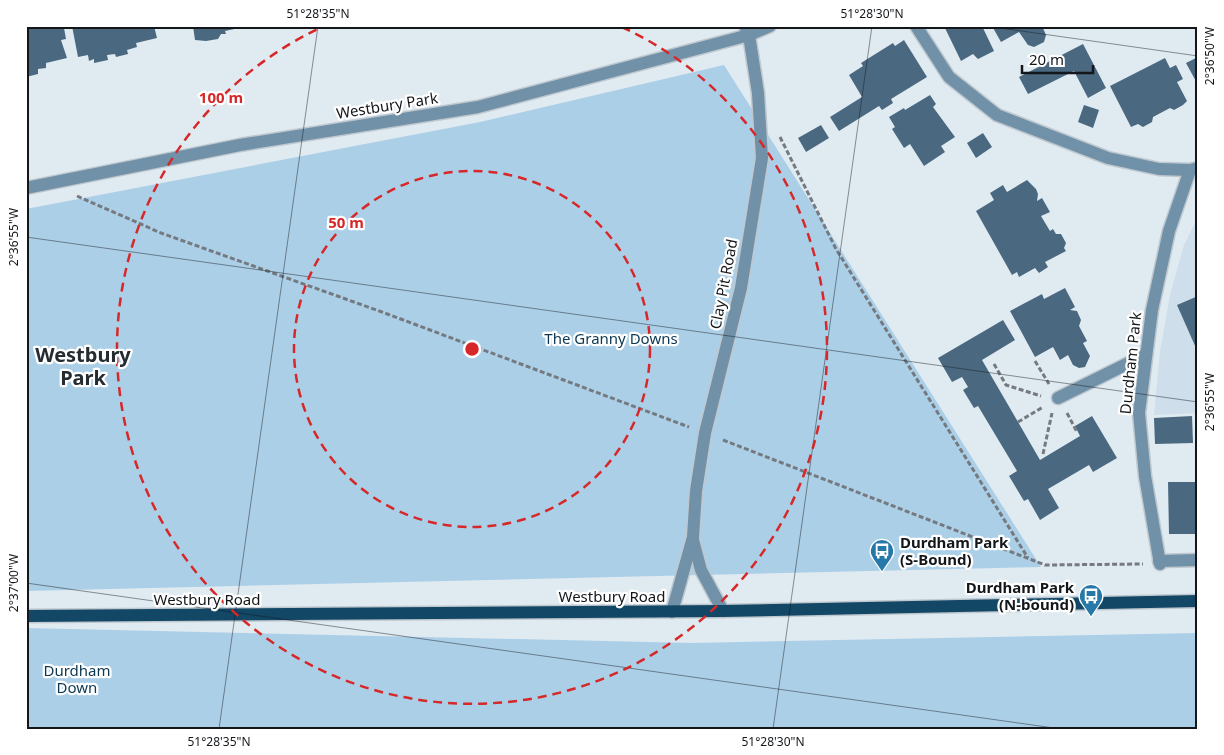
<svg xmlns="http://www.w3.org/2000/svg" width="1224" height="755" font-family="'Noto Sans',sans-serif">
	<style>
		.built { fill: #cedeea }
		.green { fill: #accfe8 }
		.building { fill: #4a6980 }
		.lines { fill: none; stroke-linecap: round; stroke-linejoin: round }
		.minor-casing { stroke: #bfc8cf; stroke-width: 15 }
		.major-casing { stroke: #bfc8cf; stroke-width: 15 }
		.path { stroke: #747a7f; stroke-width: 3; stroke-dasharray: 5 2.5; stroke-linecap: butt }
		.minor { stroke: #7091a8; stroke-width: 12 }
		.major { stroke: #124766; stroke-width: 12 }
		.ticks { fill: none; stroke: #14171a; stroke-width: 1; stroke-opacity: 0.45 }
		.ring { fill: none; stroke: #d62828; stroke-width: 2.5; stroke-dasharray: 9 6 }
		.labels { text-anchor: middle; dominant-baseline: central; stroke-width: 4.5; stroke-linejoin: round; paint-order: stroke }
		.street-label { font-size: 15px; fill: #14171a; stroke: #fff }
		.park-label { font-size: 15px; fill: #0c3852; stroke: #fff }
		.poi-label { font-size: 15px; font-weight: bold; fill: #14171a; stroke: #fff; text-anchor: start }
		.district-label { font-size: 20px; font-weight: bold; fill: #252c31; stroke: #fff }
		.centre { fill: #d62828; stroke: #fff; stroke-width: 2.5 }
		.ring-label { font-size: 15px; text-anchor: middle; font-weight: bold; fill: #d62828; stroke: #fff; stroke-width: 4.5; stroke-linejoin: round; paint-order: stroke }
		.neatline { fill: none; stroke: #14171a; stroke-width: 2 }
		.ticks-label { font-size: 12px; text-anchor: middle; fill: #14171a }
	</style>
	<rect width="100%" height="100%" fill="#e0eaf1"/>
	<!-- built -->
	<polygon class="built" points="1198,217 1198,413 1154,415 1160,352 1170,295 1184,245"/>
	<!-- green -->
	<g class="green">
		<polygon points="724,65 1041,567 26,591 26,209 480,122"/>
		<polygon points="26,628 691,643 1198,633 1198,729 26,729"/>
	</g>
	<!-- building -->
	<g class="building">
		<polygon points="26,26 69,26 64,28 66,39 61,40 67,58 46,63 46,68 38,69 38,74 26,77"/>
		<polygon points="72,26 154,26 157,38 136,43 137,47 127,50 128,54 116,57 115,54 107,55 108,60 94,63 94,59 89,61 88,55 78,57"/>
		<polygon points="193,26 244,26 244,27 225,31 226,34 221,34 218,39 206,41 195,40"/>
		<polygon points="944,26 982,26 994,51 978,59 973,54 961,61"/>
		<polygon points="992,26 1042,26 1046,35 1044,42 1034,47 1028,45 1019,32 1001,42"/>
		<polygon points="904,40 927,77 891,99 893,103 882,110 879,106 839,131 830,117 862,97 849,75 863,66 861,63 893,43 895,46"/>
		<polygon points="1083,44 1106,88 1088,98 1074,71 1028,94 1019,77"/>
		<polygon points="1198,57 1198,85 1186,63"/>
		<polygon points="1165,58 1170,68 1176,65 1183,79 1177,82 1187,101 1183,105 1174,110 1170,108 1153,117 1152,122 1143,127 1138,124 1131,127 1110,86"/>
		<polygon points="930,95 936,104 933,107 955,137 941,146 945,152 924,166 910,144 904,148 892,129 895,127 889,117 904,108 905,110"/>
		<polygon points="1084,105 1099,110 1093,128 1078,122"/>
		<polygon points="821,125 829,138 806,152 798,138"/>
		<polygon points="983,133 992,147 976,158 967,143"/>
		<polygon points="1027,180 1036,189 1038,194 1037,201 1042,198 1050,212 1041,216 1050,231 1053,229 1056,234 1061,234 1066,243 1064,248 1066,251 1045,262 1048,267 1039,273 1035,268 1019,277 1017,272 1012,275 976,211 994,200 990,193 1003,185 1007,192"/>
		<polygon points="1065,288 1075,307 1070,310 1077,311 1081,320 1079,326 1087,341 1083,343 1090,356 1085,367 1079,368 1073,365 1068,355 1060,360 1053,347 1035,357 1010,311 1042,294 1044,299"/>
		<polygon points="1198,296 1198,348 1196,348 1177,305"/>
		<polygon points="1003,320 1015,340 982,360 1040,460 1080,436 1075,426 1092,416 1117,458 1093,472 1089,465 1048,489 1059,508 1040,520 1028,499 1024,501 1009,476 1017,471 978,406 974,408 963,390 968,387 962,377 952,382 938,358"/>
		<polygon points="1192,416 1193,443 1155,444 1154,418"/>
		<polygon points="1168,482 1198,482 1198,534 1169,534"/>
	</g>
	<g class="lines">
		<!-- minor casing -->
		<g class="minor-casing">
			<g id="minor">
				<polyline points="916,26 949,77 997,115 1108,158 1159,169 1190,170"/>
				<polyline points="26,188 240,145 478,107 749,35 770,26"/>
				<polyline points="1058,398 1145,355"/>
				<polyline points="693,540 701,570 723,611"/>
				<polyline points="1159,561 1198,560"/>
				<polyline points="1160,564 1145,476 1139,413 1152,310 1169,231 1190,170 1198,168"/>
				<polyline points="672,612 693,537 696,491 705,433 741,288 762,158 758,93 749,35 745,26"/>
			</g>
		</g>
		<!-- major casing -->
		<g class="major-casing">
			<polyline id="major" points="26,616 723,611 1198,601"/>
		</g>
		<!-- path -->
		<g class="path">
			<polyline points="780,137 836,249 1028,558"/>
			<polyline points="77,196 161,233 382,312 689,427"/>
			<polyline points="1035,361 1049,384"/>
			<polyline points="994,364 1006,385 1041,396"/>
			<polyline points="1067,413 1077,432"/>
			<polyline points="1018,422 1043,407"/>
			<polyline points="723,440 1045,565 1143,564"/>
			<polyline points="1043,454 1052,413"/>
		</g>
		<!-- minor -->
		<use href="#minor" class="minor"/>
		<!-- major -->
		<use href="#major" class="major"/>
	</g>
	<!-- ticks -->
	<path class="ticks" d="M986 26 1198 56M26 237 1198 402M26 583 1061 729M219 729 318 26M773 729 872 26"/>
	<!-- distance rings -->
	<g class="ring">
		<circle cx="472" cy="349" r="178"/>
		<path d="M622 27A355 355 0 1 1 322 27"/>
	</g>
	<!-- icons -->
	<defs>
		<g id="bus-pin" transform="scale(1.25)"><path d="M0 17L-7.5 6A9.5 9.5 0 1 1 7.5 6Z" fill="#2678a9" stroke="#fff"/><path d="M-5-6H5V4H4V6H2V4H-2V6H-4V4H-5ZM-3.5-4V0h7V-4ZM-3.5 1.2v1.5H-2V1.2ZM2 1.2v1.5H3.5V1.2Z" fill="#fff"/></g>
	</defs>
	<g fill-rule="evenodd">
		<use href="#bus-pin" x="882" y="551"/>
		<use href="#bus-pin" x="1091" y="596"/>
	</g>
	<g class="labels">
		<!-- street labels -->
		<g class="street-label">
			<text transform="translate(387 105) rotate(-9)">Westbury Park</text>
			<text transform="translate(723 284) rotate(-79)">Clay Pit Road</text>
			<text transform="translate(1130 363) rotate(-84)">Durdham Park</text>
			<text x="612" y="596">Westbury Road</text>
			<text x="207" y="599">Westbury Road</text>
		</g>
		<!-- park labels -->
		<g class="park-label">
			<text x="611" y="338">The Granny Downs</text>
			<text x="77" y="670">Durdham<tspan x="77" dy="17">Down</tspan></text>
		</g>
		<!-- poi labels -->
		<g class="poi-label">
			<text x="900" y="542">Durdham Park<tspan x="900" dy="17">(S-Bound)</tspan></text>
			<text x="1074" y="587" text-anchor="end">Durdham Park<tspan x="1074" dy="17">(N-bound)</tspan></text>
		</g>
		<!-- district labels -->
		<g class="district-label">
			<text x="83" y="354">Westbury<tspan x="83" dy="23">Park</tspan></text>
		</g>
	</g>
	<circle cx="472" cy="349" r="8" class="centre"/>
	<g class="ring-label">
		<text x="221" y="103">100 m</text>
		<text x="346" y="228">50 m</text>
	</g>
	<!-- border -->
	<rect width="1224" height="755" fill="none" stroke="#ffffff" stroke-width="55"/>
	<!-- scale -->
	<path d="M1022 65v8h71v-8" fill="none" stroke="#14171a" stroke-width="2.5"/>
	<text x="1029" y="65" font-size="15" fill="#14171a" stroke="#ffffff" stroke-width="4" paint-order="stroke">20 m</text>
	<rect x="28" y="28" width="1168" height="700" class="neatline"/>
	<g class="ticks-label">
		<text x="318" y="18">51°28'35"N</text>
		<text x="872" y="18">51°28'30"N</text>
		<text transform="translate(1210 56) rotate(-90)" y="4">2°36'50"W</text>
		<text transform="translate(14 237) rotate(-90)" y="4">2°36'55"W</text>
		<text transform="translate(1210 402) rotate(-90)" y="4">2°36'55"W</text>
		<text transform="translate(14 583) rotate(-90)" y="4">2°37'00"W</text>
		<text x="219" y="746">51°28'35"N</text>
		<text x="773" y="746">51°28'30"N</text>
	</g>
</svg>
